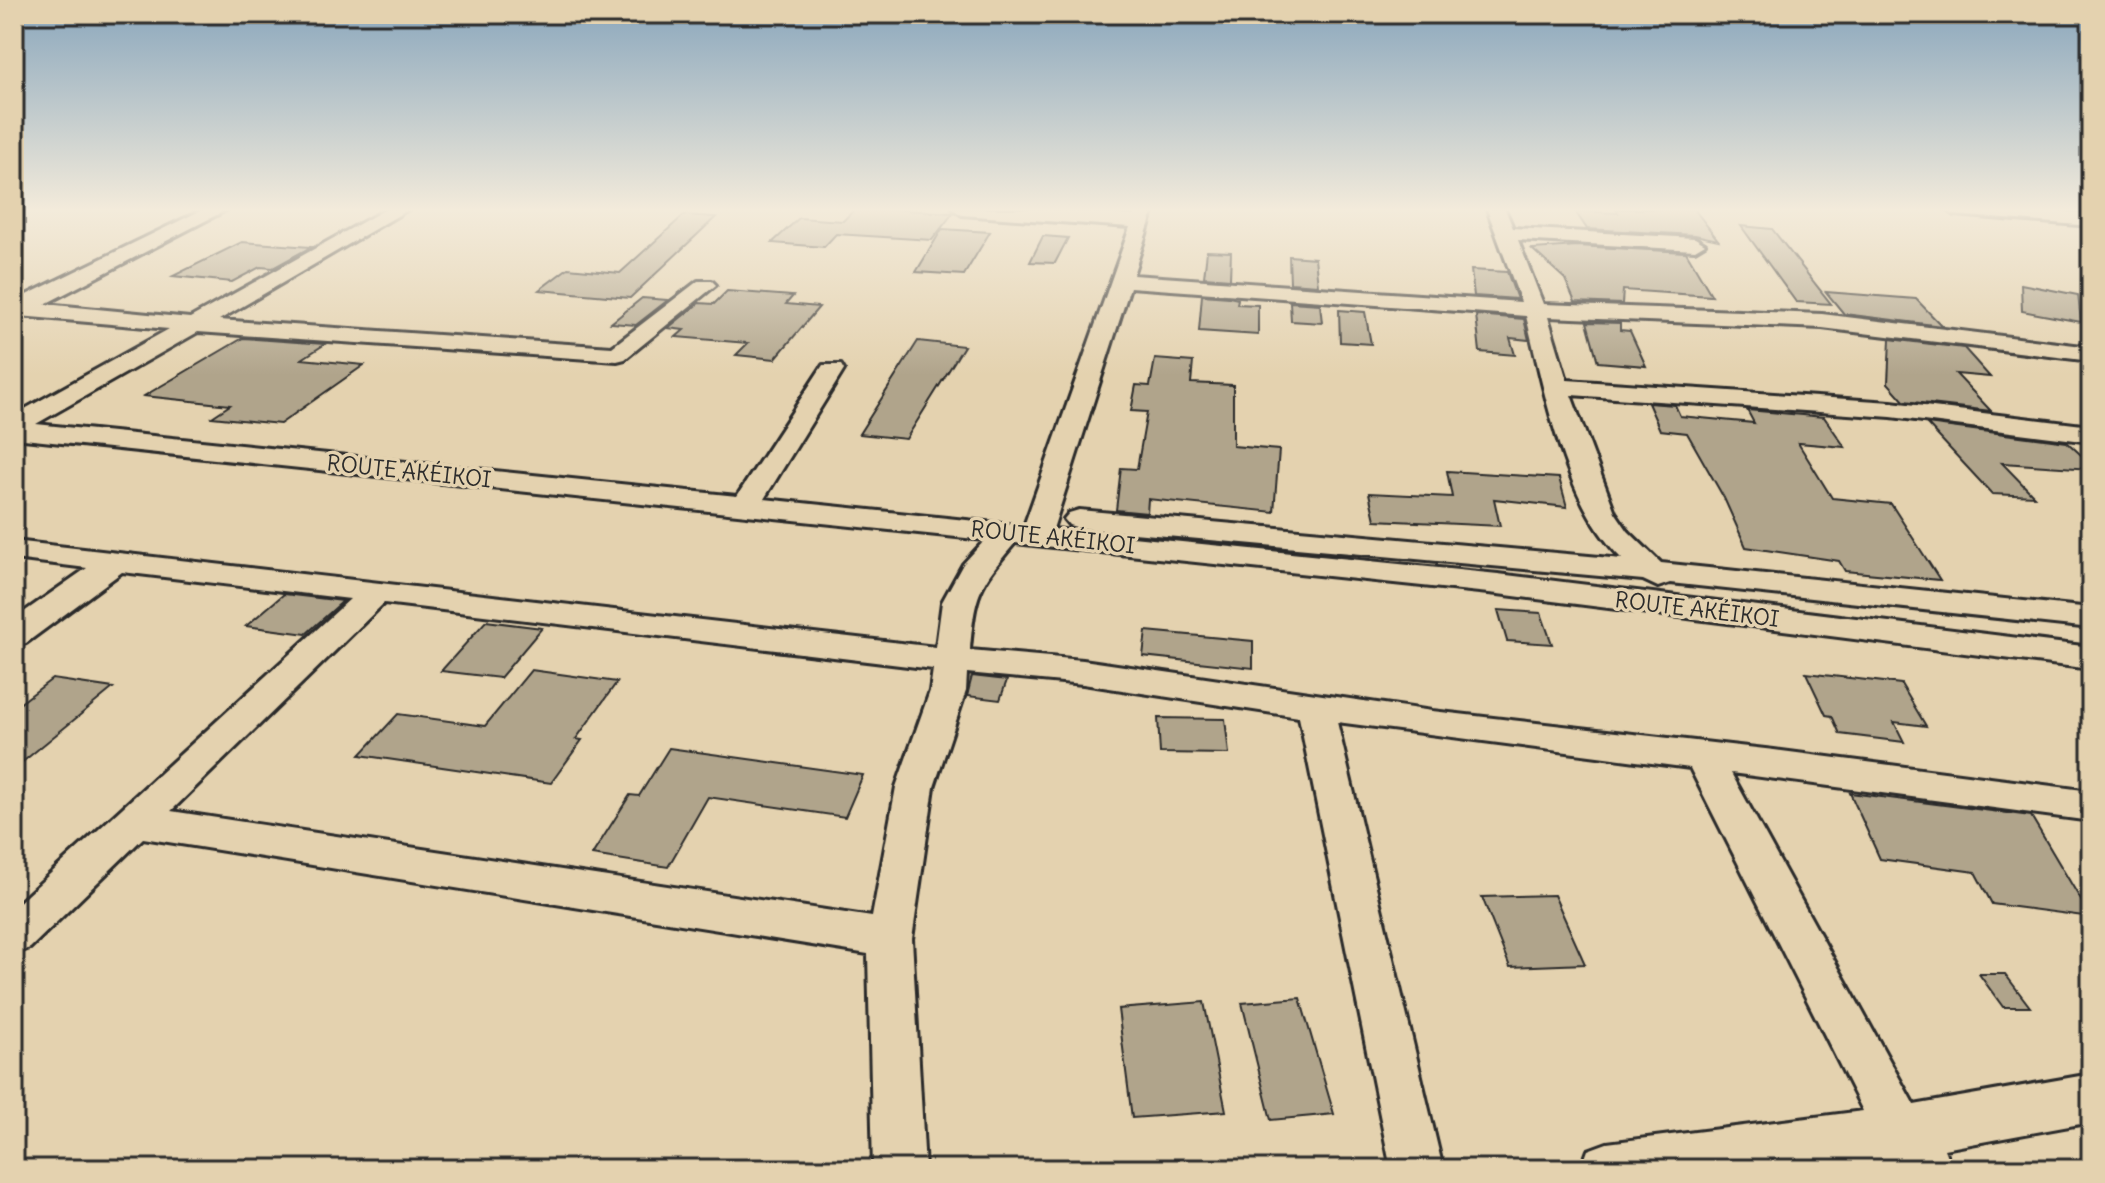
<svg xmlns="http://www.w3.org/2000/svg" width="2105" height="1183" font-family="Delius,sans-serif">
	<style>
		.building { fill: #b0a48b; stroke: #2b2b2b; stroke-width: 2 }
		.lines { fill: none; stroke-linecap: round; stroke-linejoin: round }
		.minor-casing { stroke: #2b2b2b; stroke-width: 6 }
		.minor { fill: #e4d2af; fill-rule: evenodd }
		.labels { text-anchor: middle; dominant-baseline: central; stroke-width: 7; stroke-linejoin: round; paint-order: stroke }
		.street-label { font-size: 22px; fill: #2b2b2b; stroke: #e4d2af }
	</style>
	<rect width="100%" height="100%" fill="#e4d2af"/>
	<filter id="ink" filterUnits="userSpaceOnUse"><feTurbulence type="fractalNoise" baseFrequency=".0125" numOctaves="2"/><feDisplacementMap in="SourceGraphic" scale="16" xChannelSelector="R" yChannelSelector="G"/><feConvolveMatrix kernelMatrix="1 2 1 2 8 2 1 2 1" color-interpolation-filters="sRGB"/></filter>
	<g filter="url(#ink)">
		<!-- building -->
		<g class="building">
			<polygon points="855,209 888,209 953,213 932,240 836,234 824,247 772,243 799,218 843,221"/>
			<polygon points="1616,209 1694,209 1718,240 1695,235 1587,229 1575,211 1618,213"/>
			<polygon points="684,215 716,217 630,298 539,290 568,268 620,273"/>
			<polygon points="1741,226 1772,229 1831,304 1796,302"/>
			<polygon points="942,229 990,232 964,275 916,272"/>
			<polygon points="1043,236 1068,238 1055,263 1030,262"/>
			<polygon points="242,242 311,247 273,268 260,267 232,282 173,276"/>
			<polygon points="1577,246 1686,252 1712,296 1623,290 1622,304 1575,302 1565,279 1532,249"/>
			<polygon points="1207,251 1231,252 1230,279 1204,277"/>
			<polygon points="1289,256 1315,258 1318,285 1290,283"/>
			<polygon points="1471,270 1507,272 1517,299 1474,296"/>
			<polygon points="2021,284 2078,295 2081,322 2022,311"/>
			<polygon points="727,291 793,296 786,304 819,307 775,359 736,355 748,343 676,337 684,330 668,328 699,303 714,304"/>
			<polygon points="1826,292 1916,299 1942,326 1844,314"/>
			<polygon points="1202,295 1229,297 1238,299 1237,304 1258,305 1258,335 1199,331"/>
			<polygon points="642,298 668,300 636,325 611,323"/>
			<polygon points="1290,302 1320,304 1322,323 1291,321"/>
			<polygon points="1339,310 1365,312 1371,344 1340,342"/>
			<polygon points="1476,315 1524,319 1529,340 1510,338 1515,355 1480,352"/>
			<polygon points="1587,322 1620,323 1620,330 1630,331 1646,366 1598,362"/>
			<polygon points="243,338 325,344 302,359 364,365 280,424 212,417 230,405 144,396"/>
			<polygon points="1890,339 1964,348 1990,377 1956,374 1991,411 1904,401 1888,383"/>
			<polygon points="918,341 964,346 906,439 859,434"/>
			<polygon points="1155,359 1193,362 1191,383 1233,385 1233,446 1279,450 1274,512 1148,499 1147,513 1116,510 1121,468 1137,469 1147,412 1131,411 1136,385 1150,386"/>
			<polygon points="1648,403 1675,405 1680,416 1754,423 1747,410 1824,417 1845,447 1798,443 1832,498 1891,504 1940,580 1845,571 1839,561 1746,547 1724,498 1687,433 1660,430"/>
			<polygon points="1927,424 2067,442 2091,464 2091,469 2002,463 2034,496 1992,494"/>
			<polygon points="1447,471 1559,478 1567,507 1494,499 1500,526 1375,520 1369,493 1452,497"/>
			<polygon points="284,594 343,601 306,634 246,626"/>
			<polygon points="1498,610 1541,613 1552,644 1507,641"/>
			<polygon points="486,621 542,628 500,678 441,671"/>
			<polygon points="1146,631 1253,641 1253,668 1143,656"/>
			<polygon points="531,670 617,682 576,739 582,740 551,783 360,755 398,714 485,726"/>
			<polygon points="1806,673 1901,684 1926,726 1894,722 1904,742 1840,734 1832,716 1826,715"/>
			<polygon points="972,676 1007,680 1000,700 967,696"/>
			<polygon points="52,679 113,688 14,769 14,708"/>
			<polygon points="1158,718 1225,719 1229,754 1160,753"/>
			<polygon points="669,748 863,775 845,817 708,797 668,867 592,855 630,795 639,796"/>
			<polygon points="1850,793 2031,816 2091,917 1992,904 1975,872 1880,859"/>
			<polygon points="1554,895 1585,964 1510,967 1482,897"/>
			<polygon points="1979,974 2005,974 2030,1007 2003,1007"/>
			<polygon points="1300,998 1334,1114 1271,1120 1242,1003"/>
			<polygon points="1204,1002 1226,1111 1132,1118 1118,1009"/>
		</g>
		<g class="lines">
			<!-- minor casing -->
			<g class="minor-casing">
				<g id="minor">
					<path d="M204 209H228L45 304 190 318 386 209H409L219 320 612 347 698 281H712L716 285 625 359 617 361 198 332 36 424 737 496 823 365H841L844 370 764 499 1024 526 1130 227 962 215 953 209H1044L1133 216 1136 209H1154L1133 275 1521 302 1487 209H1505L1513 228 1695 238 1705 244 1695 250 1518 240 1543 304 1822 314 2091 347V361L1822 328 1548 317 1567 380 1891 402 2091 426V442L1891 417 1571 395 1615 512 1628 531 1661 563 2091 608V628L1670 583 1658 587 1643 580 1079 528 1069 525 1064 519 1069 513 1079 510 1622 559C1564 502 1545 393 1526 316L1130 287 1053 529 1498 574 2091 647V669L1498 594 1015 543C978 586 975 594 970 650L1083 660 1432 711 1774 750 2091 791V821L1731 773 1914 1105 2091 1074V1122L1944 1149 1952 1169H1895L1889 1159 1810 1169H1581L1588 1150 1607 1143 1863 1111 1690 768 1337 722 1443 1169H1391L1299 717 1083 684 967 673 966 691 934 787 912 939 925 1169H873L868 954 143 838 30 948 14 954V907L350 599 122 572 26 643 14 646V619L87 568 14 559V541L936 647 942 602 963 564 985 540 14 438V415L169 329 19 316 14 315V301ZM384 603 933 669 930 691 896 787 872 917 171 811Z"/>
					<polygon points="1946,209 2029,209 2091,214 2091,226 1955,215"/>
				</g>
			</g>
			<!-- minor -->
			<use href="#minor" class="minor"/>
		</g>
	</g>
	<!-- sky -->
	<linearGradient id="sky" x2="0" y2="1"><stop stop-color="#89a6bc"/><stop offset="0.56" stop-color="#f3ebdb"/><stop offset="1" stop-color="#f3ebdb" stop-opacity="0"/></linearGradient>
	<rect width="2105" height="375" fill="url(#sky)"/>
	<g class="labels">
		<!-- street labels -->
		<g class="street-label">
			<text transform="translate(409 471) rotate(6)">ROUTE AKÉIKOI</text>
			<text transform="translate(1053 537) rotate(6)">ROUTE AKÉIKOI</text>
			<text transform="translate(1697 609) rotate(7)">ROUTE AKÉIKOI</text>
		</g>
	</g>
	<!-- margin -->
	<rect width="2105" height="1183" fill="none" stroke="#e4d2af" stroke-width="48"/>
	<rect x="24" y="24" width="2057" height="1135" fill="none" stroke="#2b2b2b" stroke-width="3" filter="url(#ink)"/>
</svg>
